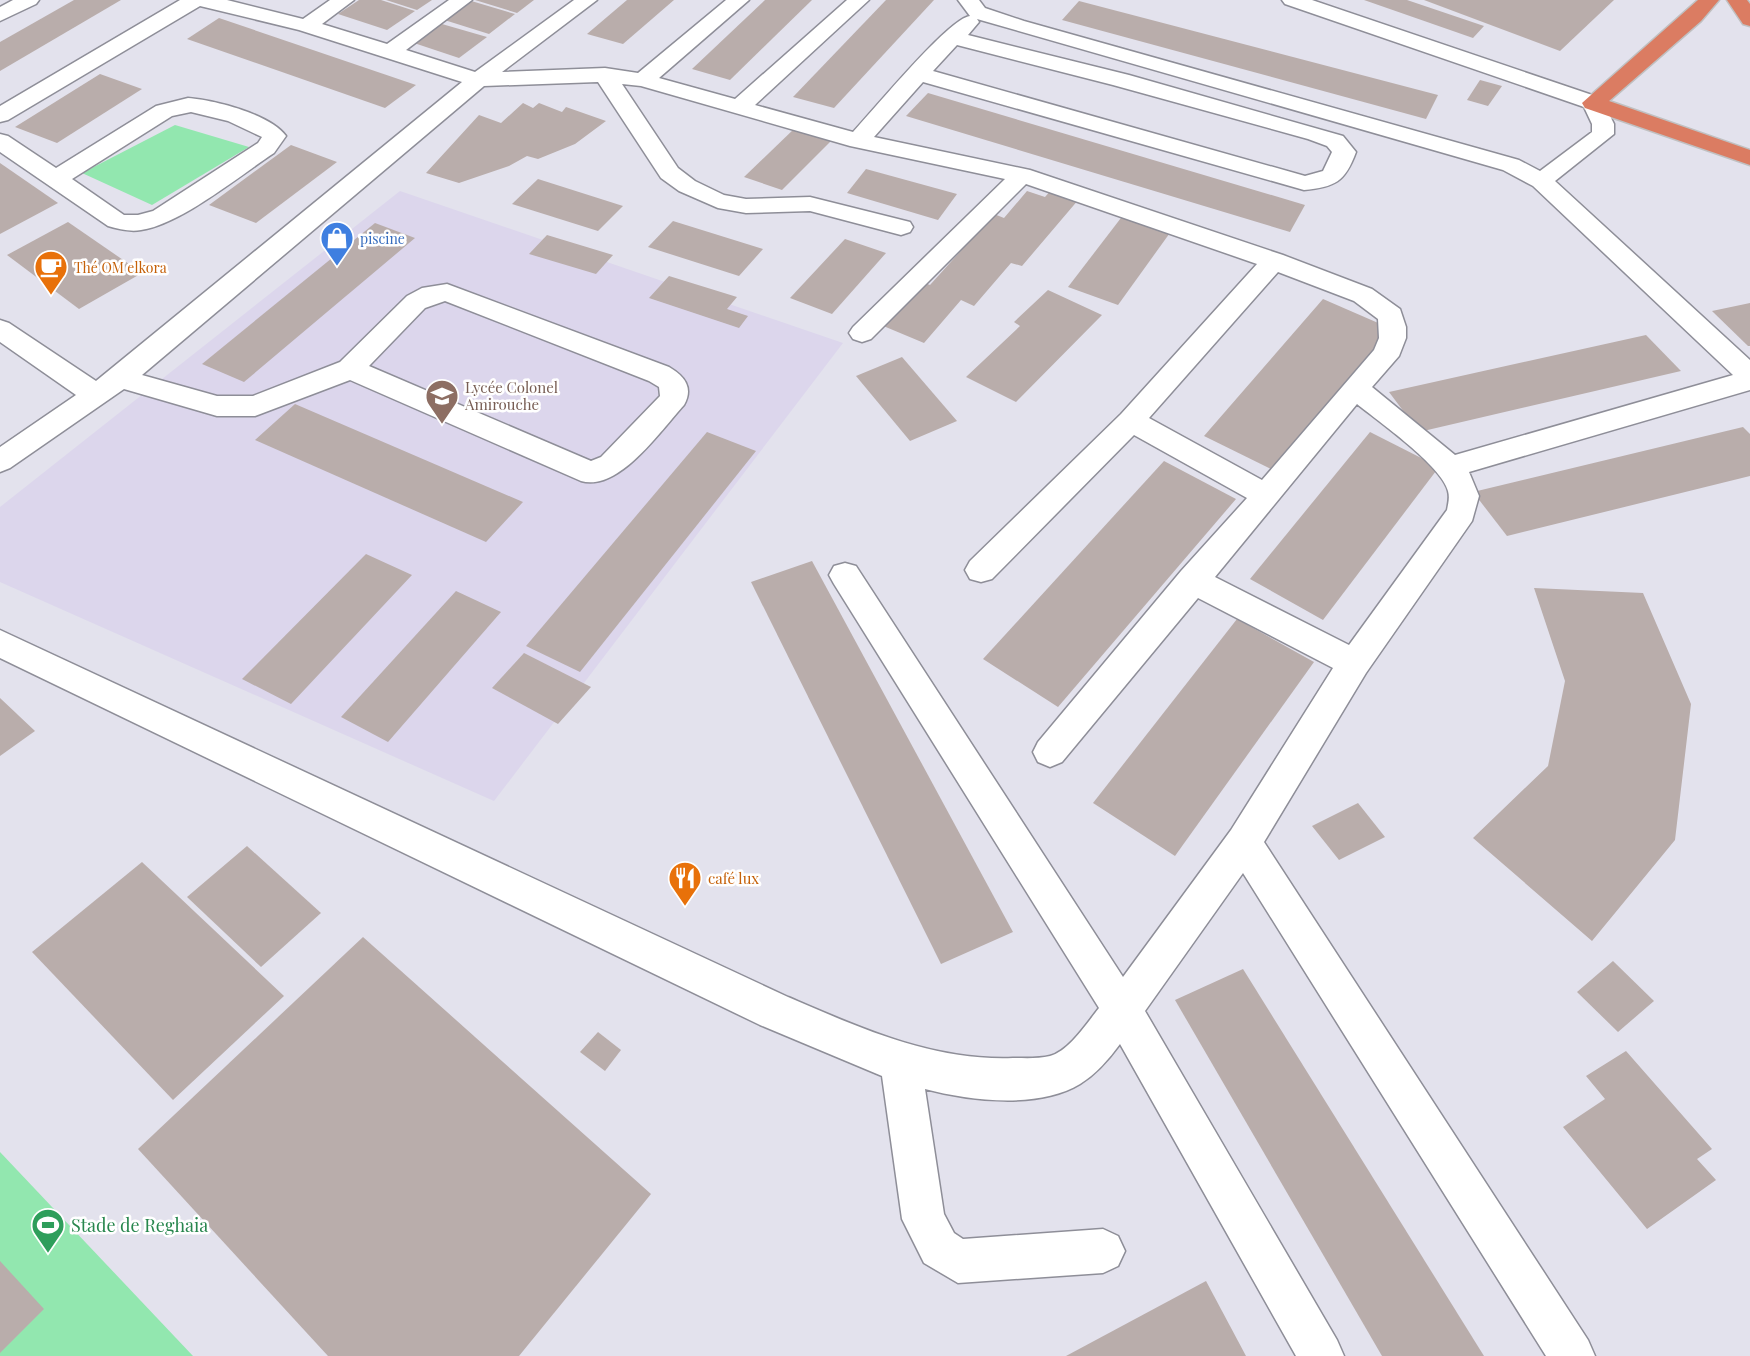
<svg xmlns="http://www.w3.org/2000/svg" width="1750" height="1356" font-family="'Playfair Display',serif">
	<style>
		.education { fill: #dcd6ec }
		.green { fill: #92e7af }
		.building { fill: #b9adab }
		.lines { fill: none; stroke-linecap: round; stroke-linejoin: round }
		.minor-casing { stroke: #8e8e98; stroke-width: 3 }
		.highway-casing { stroke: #c0c0c1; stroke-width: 3 }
		.minor { fill: #fff; fill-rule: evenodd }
		.highway { fill: #db7c62; fill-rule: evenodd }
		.labels { text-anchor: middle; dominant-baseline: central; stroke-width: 5; stroke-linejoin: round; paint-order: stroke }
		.far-shop-label { font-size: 14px; fill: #366cbe; stroke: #fff; text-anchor: start }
		.far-food-label { font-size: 14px; fill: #c56008; stroke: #fff; text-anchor: start }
		.education-label { font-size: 15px; fill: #785e54; stroke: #fff; text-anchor: start }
		.food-label { font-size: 15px; fill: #c56008; stroke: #fff; text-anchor: start }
		.near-leisure-label { font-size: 18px; fill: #27864d; stroke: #fff; text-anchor: start }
	</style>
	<rect width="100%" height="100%" fill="#e3e2ed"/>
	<!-- education -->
	<polygon class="education" points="400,191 843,343 494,801 0,582 0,507"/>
	<!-- green -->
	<g class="green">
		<polygon points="175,125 249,147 152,205 82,173"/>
		<polygon points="0,1152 193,1356 0,1356"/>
	</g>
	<!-- building -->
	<g class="building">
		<polygon points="74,0 121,0 0,71 0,42"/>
		<polygon points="359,0 381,0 415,11 387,30 338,14"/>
		<polygon points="386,0 432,0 417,10"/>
		<polygon points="463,0 468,0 515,14 489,34 438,18"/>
		<polygon points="475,0 534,0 517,13"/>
		<polygon points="627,0 674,0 623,44 587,34"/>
		<polygon points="765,0 812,0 730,80 692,69"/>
		<polygon points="886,0 934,0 834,108 793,97"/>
		<polygon points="1364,0 1407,0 1484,26 1473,38"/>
		<polygon points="1424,0 1614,0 1560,51"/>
		<polygon points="1079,1 1438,95 1426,119 1062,20"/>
		<polygon points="219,18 416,85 385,108 187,39"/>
		<polygon points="435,22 487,37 459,58 408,41"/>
		<polygon points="100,74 142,89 57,143 15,127"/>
		<polygon points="1480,80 1502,86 1488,106 1467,100"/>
		<polygon points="928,93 1305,205 1290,232 906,116"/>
		<polygon points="523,103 533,108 539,103 562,112 566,107 606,121 575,144 538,159 527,156 509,166 459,183 426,173 479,115 501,123"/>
		<polygon points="796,127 833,139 782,190 744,177"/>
		<polygon points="291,145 337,162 256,223 209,205"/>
		<polygon points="0,163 58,203 0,234"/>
		<polygon points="866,169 957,194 938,220 847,193"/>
		<polygon points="538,179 623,206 598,231 512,204"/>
		<polygon points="1052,189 1079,199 1022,266 1011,263 974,306 961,300 924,343 881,325 920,281 930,285 994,214 1004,218 1027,191 1045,197"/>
		<polygon points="1124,214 1172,230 1118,305 1068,287"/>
		<polygon points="673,221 763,249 739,276 648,247"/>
		<polygon points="68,222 142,273 79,309 7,255"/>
		<polygon points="375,223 415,238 244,382 202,364"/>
		<polygon points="547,235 613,255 596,274 529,254"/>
		<polygon points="845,239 886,253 832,314 790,298"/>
		<polygon points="669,276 737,297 727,309 748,316 739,328 649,298"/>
		<polygon points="1048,290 1102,315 1016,402 966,377 1020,326 1014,322"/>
		<polygon points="1323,299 1392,329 1277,472 1204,436"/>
		<polygon points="1750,303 1750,346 1748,346 1712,311"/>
		<polygon points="1646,335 1681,371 1419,432 1389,392"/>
		<polygon points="902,357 957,421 910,441 856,376"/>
		<polygon points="295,404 523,502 486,542 255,440"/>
		<polygon points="1743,427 1750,434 1750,476 1507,536 1473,492"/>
		<polygon points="707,432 756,451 580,672 526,646"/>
		<polygon points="1370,432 1439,467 1323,620 1250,579"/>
		<polygon points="1164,461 1236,499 1058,707 983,659"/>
		<polygon points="366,554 412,575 291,704 242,679"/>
		<polygon points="812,561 1013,932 941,964 751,582"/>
		<polygon points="1534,588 1643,593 1691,704 1675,840 1592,941 1473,838 1548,766 1565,681"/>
		<polygon points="456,591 501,612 388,742 341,717"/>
		<polygon points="1237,619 1314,662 1175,856 1093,803"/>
		<polygon points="524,653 591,687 558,724 492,688"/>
		<polygon points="0,698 35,731 0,756"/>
		<polygon points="1358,803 1385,837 1339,860 1312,826"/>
		<polygon points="247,846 321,913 261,967 187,897"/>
		<polygon points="142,862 284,996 173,1100 32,952"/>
		<polygon points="363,937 651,1194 519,1356 328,1356 138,1149"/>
		<polygon points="1613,961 1654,1001 1618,1032 1577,992"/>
		<polygon points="1243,969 1484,1356 1382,1356 1175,1000"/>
		<polygon points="598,1032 621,1050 605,1071 580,1052"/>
		<polygon points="1626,1051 1712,1149 1697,1159 1716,1180 1647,1229 1563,1127 1605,1099 1586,1076"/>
		<polygon points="0,1261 44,1309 0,1353"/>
		<polygon points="1206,1281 1246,1356 1066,1356"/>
	</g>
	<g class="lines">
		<!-- minor casing -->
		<g class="minor-casing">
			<g id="minor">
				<polygon points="13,0 39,0 36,4 0,21 0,7"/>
				<path d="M180 0H227L303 19 330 0H354L322 24 387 44 449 0H472L406 50 475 72 574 0H597L502 72 605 68 638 73 726 0H749L659 78 735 99 847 0H869L755 105 853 132C872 112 949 18 970 16L958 0H979L985 8 1024 21 1519 160 1540 171 1592 132V124L1584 107 1285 4 1282 0H1312L1601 98 1614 124V134L1555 181 1750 360V390L1469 472 1479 496 1472 521 1366 673 1264 842 1588 1340 1595 1356H1546L1243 873 1145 1011 1337 1340 1344 1356H1296L1120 1044C1109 1059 1096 1074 1080 1084 1039 1109 970 1101 925 1089L944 1214 954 1233 963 1239 1103 1229 1118 1236 1125 1251 1118 1266 1103 1273 958 1283 924 1263 902 1219 882 1076 760 1025 0 658V630L788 997C860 1028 932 1061 1013 1058 1024 1058 1038 1059 1050 1056 1069 1051 1087 1023 1099 1008L834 584 829 575 834 566 845 563 856 566 1123 977 1231 830 1333 668 1198 598 1062 762 1050 767 1038 762 1033 752 1038 742 1181 571 1247 498 1134 435 992 579 981 582 970 579 965 570 970 561 1121 414 1257 264 1026 184 871 339 862 342 853 339 849 333 853 327 1005 179 850 146 641 86 622 84 678 168 695 181 724 195 746 199 810 197 910 222 913 227 910 232 901 235 810 211 746 213 718 208 679 191 661 178 598 82 484 86 142 375 217 396H253L340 362 407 296 422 288 447 284 669 367C684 376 694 387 684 405 661 430 619 492 581 481L350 380 255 416H217L124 389 10 468 0 472V447L76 395 0 342V320L9 323 96 381 462 82 299 30 200 6 8 120 0 122V106ZM977 19 1503 170 1533 186 1733 375 1455 455 1372 387 1399 356 1406 338V327L1400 309 1372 289 1283 255 1030 170 874 137 923 82 1304 190C1335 187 1345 182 1356 152L1343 136 1129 75 968 35 979 22ZM957 45 1113 85 1308 139 1327 146 1332 152 1323 171 1305 176 933 71ZM1278 272 1354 301 1378 319 1379 338 1374 350 1262 480 1149 418ZM445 301 649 381 659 387 660 396 601 457 591 461 369 366 425 308ZM1357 404C1378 421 1442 466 1448 491 1450 498 1448 504 1447 510L1349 645 1215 577Z"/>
				<path d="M188 98C214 100 270 114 286 136L274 153C239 176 181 224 141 230 130 232 119 229 108 226L0 152V134L8 136 56 168 156 106ZM191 112 228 121 262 137 258 143 153 211 138 215H124L72 179 172 116Z"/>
			</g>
		</g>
		<!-- highway casing -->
		<g class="highway-casing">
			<g id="highway">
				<polygon points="1698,0 1719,0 1701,21 1609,101 1750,150 1750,165 1585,108 1582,103"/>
				<polygon points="1727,0 1747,0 1750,4 1750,26 1743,24"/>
			</g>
		</g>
		<!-- minor -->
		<use href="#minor" class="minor"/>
		<!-- highway -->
		<use href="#highway" class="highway"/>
	</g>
	<!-- icons -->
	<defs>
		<g id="shop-pin" transform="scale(1.725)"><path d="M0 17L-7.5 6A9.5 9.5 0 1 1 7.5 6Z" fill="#3f7fe0" stroke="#fff"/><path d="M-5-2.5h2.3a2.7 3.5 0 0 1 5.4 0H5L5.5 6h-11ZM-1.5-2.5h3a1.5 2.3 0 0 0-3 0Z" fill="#fff"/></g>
		<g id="cafe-pin" transform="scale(1.725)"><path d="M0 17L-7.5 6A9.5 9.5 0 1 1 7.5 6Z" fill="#e8710a" stroke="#fff"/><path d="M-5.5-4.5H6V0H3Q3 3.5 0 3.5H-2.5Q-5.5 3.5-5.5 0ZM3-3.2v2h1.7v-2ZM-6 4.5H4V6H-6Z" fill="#fff"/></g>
		<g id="school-pin" transform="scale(1.725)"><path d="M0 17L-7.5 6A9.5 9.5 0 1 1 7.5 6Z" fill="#8d6e63" stroke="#fff"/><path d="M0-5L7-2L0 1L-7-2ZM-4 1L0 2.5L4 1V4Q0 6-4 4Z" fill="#fff"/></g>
		<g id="restaurant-pin" transform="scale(1.725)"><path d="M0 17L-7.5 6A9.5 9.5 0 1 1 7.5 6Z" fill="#e8710a" stroke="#fff"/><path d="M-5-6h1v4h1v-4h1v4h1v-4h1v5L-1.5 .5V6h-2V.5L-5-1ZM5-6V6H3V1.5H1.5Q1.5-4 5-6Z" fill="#fff"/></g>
		<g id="stadium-pin" transform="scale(1.725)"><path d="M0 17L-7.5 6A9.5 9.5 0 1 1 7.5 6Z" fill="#2e9e5b" stroke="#fff"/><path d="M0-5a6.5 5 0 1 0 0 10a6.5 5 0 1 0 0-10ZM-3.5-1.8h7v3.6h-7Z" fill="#fff"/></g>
	</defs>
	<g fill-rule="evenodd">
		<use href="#shop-pin" x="337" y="238"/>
		<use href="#cafe-pin" x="51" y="267"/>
		<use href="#school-pin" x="442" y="396"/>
		<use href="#restaurant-pin" x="685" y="878"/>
		<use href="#stadium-pin" x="48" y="1225"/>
	</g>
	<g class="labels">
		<!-- far-shop labels -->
		<g class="far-shop-label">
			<text x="360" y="238">piscine</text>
		</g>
		<!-- far-food labels -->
		<g class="far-food-label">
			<text x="74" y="267">Thé OM elkora</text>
		</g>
		<!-- education labels -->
		<g class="education-label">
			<text x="465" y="387">Lycée Colonel<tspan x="465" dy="17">Amirouche</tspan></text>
		</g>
		<!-- food labels -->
		<g class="food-label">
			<text x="708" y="878">café lux</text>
		</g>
		<!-- near-leisure labels -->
		<g class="near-leisure-label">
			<text x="71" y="1225">Stade de Reghaia</text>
		</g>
	</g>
</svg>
